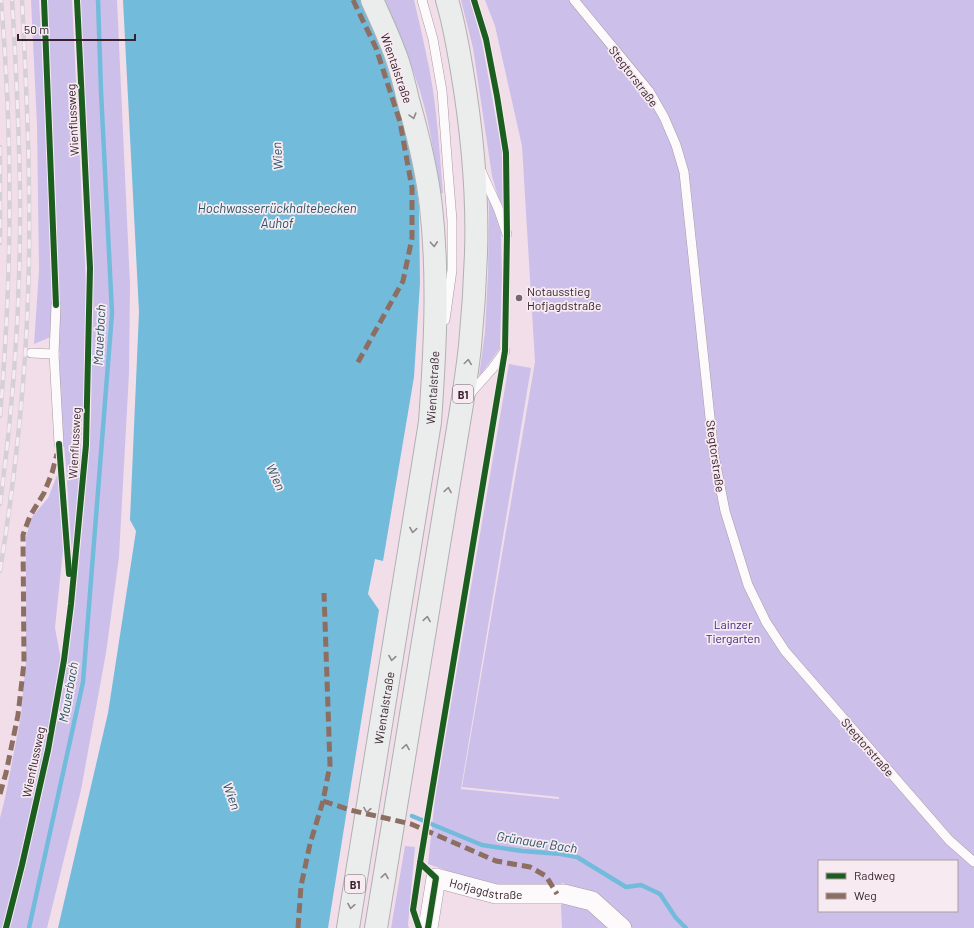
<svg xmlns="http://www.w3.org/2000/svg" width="974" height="928" font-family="Barlow,sans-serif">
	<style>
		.green { fill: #ccc0eb; fill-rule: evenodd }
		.water { fill: #73bbdb }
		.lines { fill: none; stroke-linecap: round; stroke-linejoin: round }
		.stream { stroke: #73bbdb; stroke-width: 4.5 }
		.lane-casing { stroke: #ac99a3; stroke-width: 10 }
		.street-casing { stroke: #ac99a3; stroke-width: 20 }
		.primary-casing { stroke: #b1b0b2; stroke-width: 24 }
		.lane { stroke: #fdfafc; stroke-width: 9 }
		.street { stroke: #fdfafc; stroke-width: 19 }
		.primary { stroke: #eaedec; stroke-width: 22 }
		.rail-casing { stroke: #d5d0d3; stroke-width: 4.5 }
		.rail { stroke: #f7ebf1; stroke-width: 3; stroke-dasharray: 9; stroke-linecap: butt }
		.quiet { stroke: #8d6e63; stroke-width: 5; stroke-dasharray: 10 5; stroke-linecap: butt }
		.cycleway-casing { stroke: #f7ebf1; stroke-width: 8 }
		.cycleway { stroke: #1b5e20; stroke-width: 6 }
		.oneway { stroke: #91888d }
		.poi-dot { fill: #79646f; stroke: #f7ebf1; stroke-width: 1.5 }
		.labels { text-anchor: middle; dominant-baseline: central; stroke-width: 3.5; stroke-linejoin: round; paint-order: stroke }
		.shield { fill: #f7ebf1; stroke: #715e68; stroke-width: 1 }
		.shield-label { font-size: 11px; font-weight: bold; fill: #38222e }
		.street-label { font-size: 12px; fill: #38222e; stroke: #f7ebf1 }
		.poi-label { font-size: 12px; fill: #38222e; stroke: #f7ebf1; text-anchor: start }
		.park-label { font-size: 12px; fill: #3b2782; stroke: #f7ebf1 }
		.water-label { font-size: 13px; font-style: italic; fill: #275466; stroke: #f7ebf1 }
	</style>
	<rect width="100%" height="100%" fill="#f2dee8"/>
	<!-- green -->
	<g class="green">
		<polygon points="31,0 39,0 49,181 53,336 34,344 39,271 37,125"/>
		<polygon points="46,0 72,0 86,284 85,370 79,485 72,557 66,466 60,405 59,329 55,177"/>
		<polygon points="80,0 117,0 130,285 129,373 119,557 106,653 81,790 47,928 9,928 42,793 64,677 74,608 84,507 91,416 92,322 90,218"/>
		<path d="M385 0H414C421 30 428 59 433 90 438 124 440 159 443 193L439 194C435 159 430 124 420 91 410 60 398 30 385 0Z"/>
		<polygon points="461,0 470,0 482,42 502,152 504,217 492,176 473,48"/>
		<path d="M485 0H974V928H562L561 906 564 883 546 888 494 887 428 864 435 798 509 364 531 368 461 789 559 799V797L462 787 535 362 522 146 495 26ZM819 861H957V911H819Z"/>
		<polygon points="488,194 501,233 502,277 500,348 482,373 479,376 485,332 488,273 489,209"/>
		<polygon points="58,473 63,550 55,628 61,660 43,757 21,858 3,928 0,928 0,818 5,798 21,716 26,660 26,537 32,517 48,498"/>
		<polygon points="405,846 415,847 408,925 409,928 391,928"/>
	</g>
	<!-- water -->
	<polygon class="water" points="123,0 362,0 372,20 409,136 419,206 420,283 414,377 383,561 375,559 368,594 379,610 328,928 58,928 108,713 136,531 130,520 139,312"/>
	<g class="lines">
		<!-- stream -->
		<g class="stream">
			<polyline points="412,816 482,845 522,851 561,854 577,857 626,887 641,885 660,894 676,918 686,928"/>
			<polyline points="29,928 83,682 112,313 101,91 98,0"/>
		</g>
		<!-- lane casing -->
		<g class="lane-casing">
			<g id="lane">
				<polyline points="422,0 433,39 442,91 448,171 452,220 452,270 445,320"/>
				<polyline points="574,0 649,91 664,117 676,145 684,172 714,455 725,511 748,585 766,622 785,651 949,840 974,862"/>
				<polyline points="481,171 498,208 507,234"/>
				<polyline points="56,305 54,354 59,444"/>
				<polyline points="31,353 54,354"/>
				<polyline points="468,396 492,369 505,351"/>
			</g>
		</g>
		<!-- street casing -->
		<g class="street-casing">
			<g id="street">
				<path id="s1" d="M428 928 436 878 496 894H564L592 901 622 928"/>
			</g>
		</g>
		<!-- primary casing -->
		<g class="primary-casing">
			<g id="primary">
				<path id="s2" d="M348 928 430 422C435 351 439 278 431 207 427 170 418 135 408 100 405 87 402 74 398 62 391 41 381 20 372 0"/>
				<path d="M376 928 462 404C465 385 468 365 470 346 473 315 475 284 476 253 478 192 472 131 462 71 458 47 454 23 447 0"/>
			</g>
		</g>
		<!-- lane -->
		<use href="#lane" class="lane"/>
		<!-- street -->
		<use href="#street" class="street"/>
		<!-- primary -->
		<use href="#primary" class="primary"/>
		<!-- rail casing -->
		<g class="rail-casing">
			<g id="rail">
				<polyline points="0,147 0,243"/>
				<path d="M0 416C12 278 13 139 1 0"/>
				<path d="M0 504C14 402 21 297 20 193 19 129 16 64 12 0"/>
				<path d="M0 571C10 509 18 446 23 383 28 321 30 258 29 196 29 131 25 65 22 0"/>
			</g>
		</g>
		<!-- rail -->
		<use href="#rail" class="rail"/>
		<!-- quiet -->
		<g class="quiet">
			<polyline points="353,0 376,48 400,122 412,188 412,238 403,281 357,364"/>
			<polyline points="0,794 6,773 18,715 24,663 23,535 30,516 44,493 52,473 57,454"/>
			<polyline points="323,801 350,810 411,824 496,861 530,867 546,876 557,894"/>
			<polyline points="298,928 301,886 310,844 323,801 330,765 324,593"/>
		</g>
		<!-- cycleway casing -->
		<g class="cycleway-casing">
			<g id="cycleway">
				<polyline points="44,0 56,305"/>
				<polyline points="59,444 69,574"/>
				<polyline points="6,928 22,865 48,750 64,660 71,604 86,445 90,268 77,0"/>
				<polyline points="419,928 413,910 420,863"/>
				<polyline points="428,928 436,878 420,863 505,351 507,234 506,153 497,96 486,39 474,0"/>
			</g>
		</g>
		<!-- cycleway -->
		<use href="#cycleway" class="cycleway"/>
	</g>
	<!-- one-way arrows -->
	<defs><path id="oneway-chevron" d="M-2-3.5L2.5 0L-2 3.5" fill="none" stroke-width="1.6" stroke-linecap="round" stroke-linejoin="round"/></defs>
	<g class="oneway">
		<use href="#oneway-chevron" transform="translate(413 116) rotate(74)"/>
		<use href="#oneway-chevron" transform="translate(434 244) rotate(87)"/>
		<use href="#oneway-chevron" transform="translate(468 362) rotate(-82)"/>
		<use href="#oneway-chevron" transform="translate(448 490) rotate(-81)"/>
		<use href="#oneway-chevron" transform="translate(413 530) rotate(99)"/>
		<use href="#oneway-chevron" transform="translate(427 619) rotate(-81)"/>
		<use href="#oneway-chevron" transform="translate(392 658) rotate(99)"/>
		<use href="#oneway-chevron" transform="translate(406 747) rotate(-81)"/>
		<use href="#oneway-chevron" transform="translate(367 810) rotate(99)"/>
		<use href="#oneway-chevron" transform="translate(385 876) rotate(-81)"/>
		<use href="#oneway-chevron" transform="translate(351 906) rotate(99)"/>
	</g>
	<!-- markers -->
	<circle class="poi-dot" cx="519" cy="298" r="4"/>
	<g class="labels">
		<!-- shield labels -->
		<g class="shield">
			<rect x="453" y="385" width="20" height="18" rx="3"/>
			<rect x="345" y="875" width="20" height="18" rx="3"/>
		</g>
		<g class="shield-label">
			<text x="463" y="394">B1</text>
			<text x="355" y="884">B1</text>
		</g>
		<!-- street labels -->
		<g class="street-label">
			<text transform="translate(397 68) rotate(71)">Wientalstraße</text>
			<text transform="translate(634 76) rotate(53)">Stegtorstraße</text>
			<text transform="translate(72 120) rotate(-93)">Wienflussweg</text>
			<text stroke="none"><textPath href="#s2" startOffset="547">Wientalstraße</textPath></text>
			<text transform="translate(74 443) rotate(-87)">Wienflussweg</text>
			<text transform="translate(716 456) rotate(82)">Stegtorstraße</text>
			<text stroke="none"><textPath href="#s2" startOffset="223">Wientalstraße</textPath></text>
			<text transform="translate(868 747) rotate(49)">Stegtorstraße</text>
			<text transform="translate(33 762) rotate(-78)">Wienflussweg</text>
			<text stroke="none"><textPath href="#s1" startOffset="102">Hofjagdstraße</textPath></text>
		</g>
		<!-- poi labels -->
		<g class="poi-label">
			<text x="527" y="291">Notausstieg<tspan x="527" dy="14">Hofjagdstraße</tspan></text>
		</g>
		<!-- park labels -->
		<g class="park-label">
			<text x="733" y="624">Lainzer<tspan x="733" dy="14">Tiergarten</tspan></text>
		</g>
		<!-- water labels -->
		<g class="water-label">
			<text transform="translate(277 156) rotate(-94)">Wien</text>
			<text x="277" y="208">Hochwasserrückhaltebecken<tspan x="277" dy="15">Auhof</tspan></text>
			<text transform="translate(99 335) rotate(-87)">Mauerbach</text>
			<text transform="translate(276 477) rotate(65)">Wien</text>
			<text transform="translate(68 692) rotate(-80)">Mauerbach</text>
			<text transform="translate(232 796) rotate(70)">Wien</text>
			<text transform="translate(537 842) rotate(9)">Grünauer Bach</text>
		</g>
	</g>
	<!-- legend -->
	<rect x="818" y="860" width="140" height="52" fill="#f7ebf1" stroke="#ab9ba3"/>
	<rect x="826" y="873" width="20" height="6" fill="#1b5e20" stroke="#ab9ba3"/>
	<text x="854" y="880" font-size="12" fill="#38222e">Radweg</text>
	<rect x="826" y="893" width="20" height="6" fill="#8d6e63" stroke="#ab9ba3"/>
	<text x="854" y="900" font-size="12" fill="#38222e">Weg</text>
	<!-- scale -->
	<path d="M18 34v6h117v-6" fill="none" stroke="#38222e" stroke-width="2"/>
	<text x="24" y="34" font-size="12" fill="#38222e" stroke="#f7ebf1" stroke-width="3" paint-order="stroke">50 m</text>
</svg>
